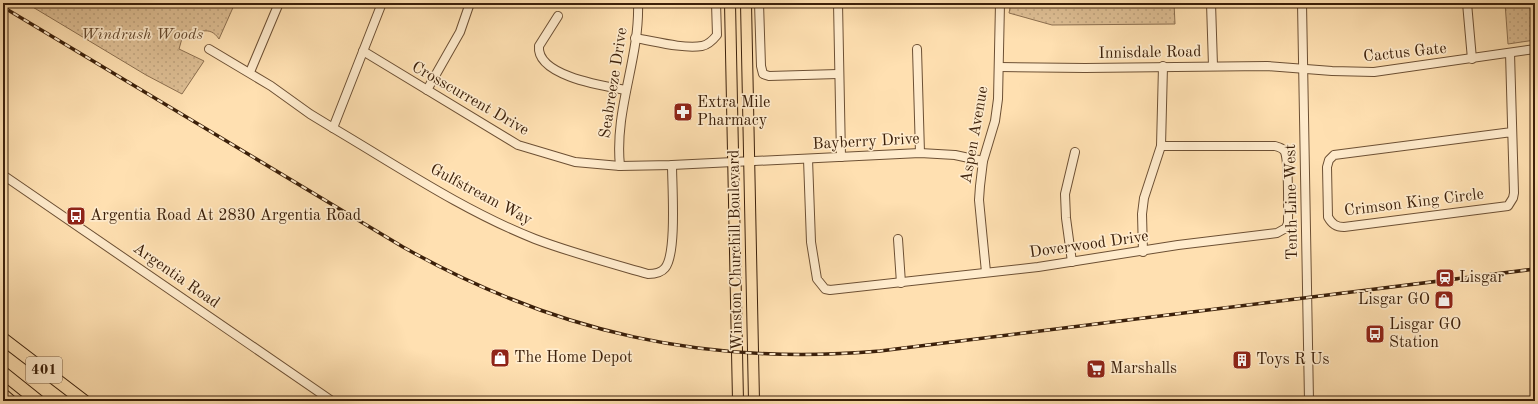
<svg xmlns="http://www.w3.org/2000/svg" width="1538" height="404" font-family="'Old Standard TT',serif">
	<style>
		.park { fill: url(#park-dots); stroke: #8d7050 }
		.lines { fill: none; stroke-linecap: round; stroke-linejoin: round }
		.minor-casing { stroke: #6d5034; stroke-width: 10 }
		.major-casing { stroke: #3c200a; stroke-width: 12 }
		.highway-casing { stroke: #3c200a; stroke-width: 14 }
		.minor { stroke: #ffebcc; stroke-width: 8 }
		.major { stroke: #ffe0b1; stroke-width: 10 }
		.highway { stroke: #ffe0b1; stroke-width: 12 }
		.rail-casing { stroke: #3c200a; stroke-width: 3.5 }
		.rail { stroke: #ffebcc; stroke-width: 2; stroke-dasharray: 6; stroke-linecap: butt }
		.labels { text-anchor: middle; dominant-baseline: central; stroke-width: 3.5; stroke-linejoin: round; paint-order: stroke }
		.shield { fill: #ffebcc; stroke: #765d44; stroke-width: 1 }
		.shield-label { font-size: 15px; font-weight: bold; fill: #3c200a }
		.park-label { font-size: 16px; font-style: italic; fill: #64482d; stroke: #ffebcc }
		.street-label { font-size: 16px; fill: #3c200a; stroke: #ffebcc }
		.poi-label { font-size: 16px; fill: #3c200a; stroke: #ffebcc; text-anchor: start }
	</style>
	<defs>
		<pattern id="park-dots" width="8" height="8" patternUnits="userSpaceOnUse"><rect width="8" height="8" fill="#debf95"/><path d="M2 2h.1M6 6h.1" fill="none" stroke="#bfa47f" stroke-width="1.8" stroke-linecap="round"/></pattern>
	</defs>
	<rect width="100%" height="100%" fill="#ffe0b1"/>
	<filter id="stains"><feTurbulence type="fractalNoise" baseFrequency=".005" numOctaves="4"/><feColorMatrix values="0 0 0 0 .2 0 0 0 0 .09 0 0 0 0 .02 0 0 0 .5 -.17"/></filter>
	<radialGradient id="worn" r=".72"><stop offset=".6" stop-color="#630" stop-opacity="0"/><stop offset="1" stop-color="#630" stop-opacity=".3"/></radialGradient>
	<!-- park -->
	<g class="park">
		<path d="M26 3H235L219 39C209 24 198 34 183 35L179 49 204 61 182 94 146 75Z"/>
		<polygon points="1011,3 1174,3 1175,24 1052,25 1009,13"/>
		<polygon points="1505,3 1535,3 1535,40 1508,44"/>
	</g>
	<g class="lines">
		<!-- minor casing -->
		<g class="minor-casing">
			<g id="minor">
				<polyline points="759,3 761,66 763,74 769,76 838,74"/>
				<polyline points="838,3 841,157"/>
				<polyline points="1211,3 1213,66"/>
				<polyline points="1302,3 1309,401"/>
				<polyline points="1467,3 1472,59"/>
				<path d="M558 16 539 46C536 76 604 86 626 90"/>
				<path d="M635 38C654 41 682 49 702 46 708 45 713 40 717 35L716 3"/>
				<path d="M209 49 271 86 310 114 333 128C399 167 464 211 535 239 572 253 610 263 648 274 654 274 661 273 665 268 677 254 672 185 672 165"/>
				<polyline points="917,49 920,153"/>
				<polyline points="363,51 518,145 575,162 620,166 672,165 920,153 955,155 983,161"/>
				<path d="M1510 53 1514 193 1513 198 1508 206 1344 227C1336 227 1332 224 1328 217L1327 167 1329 160 1334 155 1512 132"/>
				<polyline points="999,67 1085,68 1267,66 1332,71 1374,72 1535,49"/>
				<polyline points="250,72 279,3"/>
				<polyline points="427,90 460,32 470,3"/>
				<polyline points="333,128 382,3"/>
				<path d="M808 159 811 242 817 279 825 289 830 290 1038 267 1178 245 1277 233 1286 228 1288 223C1288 209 1289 163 1285 152 1283 148 1279 147 1275 146H1161"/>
				<path d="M620 166C614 110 640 58 638 3"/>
				<polyline points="3,175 332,401"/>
				<polyline points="898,239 901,283"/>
				<polyline points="1143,252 1142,214 1144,198 1161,146 1163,66"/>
				<polyline points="1072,262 1066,218 1065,194 1075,152"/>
				<polyline points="986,272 979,200 980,186 983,161 995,121 998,99 1000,3"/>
			</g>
		</g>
		<!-- major casing -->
		<g class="major-casing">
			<g id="major">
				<polyline points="730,3 738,401"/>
				<polyline points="746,3 754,401"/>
			</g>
		</g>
		<!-- highway casing -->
		<g class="highway-casing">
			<g id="highway">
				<polyline points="3,339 84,401"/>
				<polyline points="3,373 38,401"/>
				<polyline points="3,395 10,401"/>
			</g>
		</g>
		<!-- minor -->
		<use href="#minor" class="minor"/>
		<!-- major -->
		<use href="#major" class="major"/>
		<!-- highway -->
		<use href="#highway" class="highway"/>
		<!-- rail casing -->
		<g class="rail-casing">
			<path id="rail" d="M3 7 403 247C556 333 706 366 880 351L1535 269"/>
		</g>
		<!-- rail -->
		<use href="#rail" class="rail"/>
	</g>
	<!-- icons -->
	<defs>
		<g id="pharmacy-square" transform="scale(1)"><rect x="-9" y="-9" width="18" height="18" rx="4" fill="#8f2418" stroke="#ffebcc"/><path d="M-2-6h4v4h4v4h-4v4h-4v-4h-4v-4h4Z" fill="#fff"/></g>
		<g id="bus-square" transform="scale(1)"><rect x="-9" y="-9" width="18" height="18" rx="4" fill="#8f2418" stroke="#ffebcc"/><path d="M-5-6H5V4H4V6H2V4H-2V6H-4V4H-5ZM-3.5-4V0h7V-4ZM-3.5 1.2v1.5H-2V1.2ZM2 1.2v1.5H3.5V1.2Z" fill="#fff"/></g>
		<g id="station-square" transform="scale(1)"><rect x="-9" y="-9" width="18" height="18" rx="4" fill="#8f2418" stroke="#ffebcc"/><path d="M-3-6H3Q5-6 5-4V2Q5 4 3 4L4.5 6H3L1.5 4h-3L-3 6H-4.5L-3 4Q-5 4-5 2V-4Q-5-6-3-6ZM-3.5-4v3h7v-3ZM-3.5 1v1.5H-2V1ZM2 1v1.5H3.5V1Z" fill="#fff"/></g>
		<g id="shop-square" transform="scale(1)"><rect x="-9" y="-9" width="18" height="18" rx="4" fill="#8f2418" stroke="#ffebcc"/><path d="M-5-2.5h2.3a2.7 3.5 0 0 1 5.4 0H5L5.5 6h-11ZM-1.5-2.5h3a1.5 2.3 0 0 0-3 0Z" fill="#fff"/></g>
		<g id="building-square" transform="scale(1)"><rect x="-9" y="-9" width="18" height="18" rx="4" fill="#8f2418" stroke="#ffebcc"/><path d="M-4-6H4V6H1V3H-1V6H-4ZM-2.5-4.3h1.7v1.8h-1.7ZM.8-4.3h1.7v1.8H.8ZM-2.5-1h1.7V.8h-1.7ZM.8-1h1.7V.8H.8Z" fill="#fff"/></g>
		<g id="supermarket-square" transform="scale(1)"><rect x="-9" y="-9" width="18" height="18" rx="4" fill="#8f2418" stroke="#ffebcc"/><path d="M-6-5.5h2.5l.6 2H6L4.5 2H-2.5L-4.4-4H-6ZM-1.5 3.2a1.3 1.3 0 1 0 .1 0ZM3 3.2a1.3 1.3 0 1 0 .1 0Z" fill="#fff"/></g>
	</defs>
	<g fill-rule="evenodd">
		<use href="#pharmacy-square" x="683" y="112"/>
		<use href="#bus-square" x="76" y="216"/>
		<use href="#station-square" x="1445" y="278"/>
		<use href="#shop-square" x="1444" y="300"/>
		<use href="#bus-square" x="1375" y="334"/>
		<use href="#shop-square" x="500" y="358"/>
		<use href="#building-square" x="1242" y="360"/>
		<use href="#supermarket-square" x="1096" y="369"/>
	</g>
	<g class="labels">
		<!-- shield labels -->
		<rect class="shield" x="26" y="357" width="36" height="26" rx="3"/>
		<g class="shield-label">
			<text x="44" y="370">401</text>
		</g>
		<!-- park labels -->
		<g class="park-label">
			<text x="142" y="35">Windrush Woods</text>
		</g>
		<!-- street labels -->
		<g class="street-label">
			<text transform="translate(1150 53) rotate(-1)">Innisdale Road</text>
			<text transform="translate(1405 53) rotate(-6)">Cactus Gate</text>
			<text transform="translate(614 83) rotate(-81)">Seabreeze Drive</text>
			<text transform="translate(470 99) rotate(30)">Crosscurrent Drive</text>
			<text transform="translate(975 135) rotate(-80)">Aspen Avenue</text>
			<text transform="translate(866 142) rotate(-3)">Bayberry Drive</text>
			<text transform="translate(481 195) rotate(28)">Gulfstream Way</text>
			<text transform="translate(1292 202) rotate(-91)">Tenth Line West</text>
			<text transform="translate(1414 203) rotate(-7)">Crimson King Circle</text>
			<text transform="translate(1089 245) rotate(-8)">Doverwood Drive</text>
			<text transform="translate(736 250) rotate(-91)">Winston Churchill Boulevard</text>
			<text transform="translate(176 276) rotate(35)">Argentia Road</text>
		</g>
		<!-- poi labels -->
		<g class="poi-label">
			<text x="697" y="103">Extra Mile<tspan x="697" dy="18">Pharmacy</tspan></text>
			<text x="90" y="216">Argentia Road At 2830 Argentia Road</text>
			<text x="1459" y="278">Lisgar</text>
			<text x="1430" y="300" text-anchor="end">Lisgar GO</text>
			<text x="1389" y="325">Lisgar GO<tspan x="1389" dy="18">Station</tspan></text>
			<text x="514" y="358">The Home Depot</text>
			<text x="1256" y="360">Toys R Us</text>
			<text x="1110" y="369">Marshalls</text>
		</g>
	</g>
	<!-- margin -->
	<rect width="1538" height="404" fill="none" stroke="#ffe0b1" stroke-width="16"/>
	<rect x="4" y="4" width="1530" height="396" fill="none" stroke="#3c200a" stroke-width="2"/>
	<rect x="8" y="8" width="1522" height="388" fill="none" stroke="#3c200a"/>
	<rect width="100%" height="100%" filter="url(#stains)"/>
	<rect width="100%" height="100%" fill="url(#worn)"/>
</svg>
